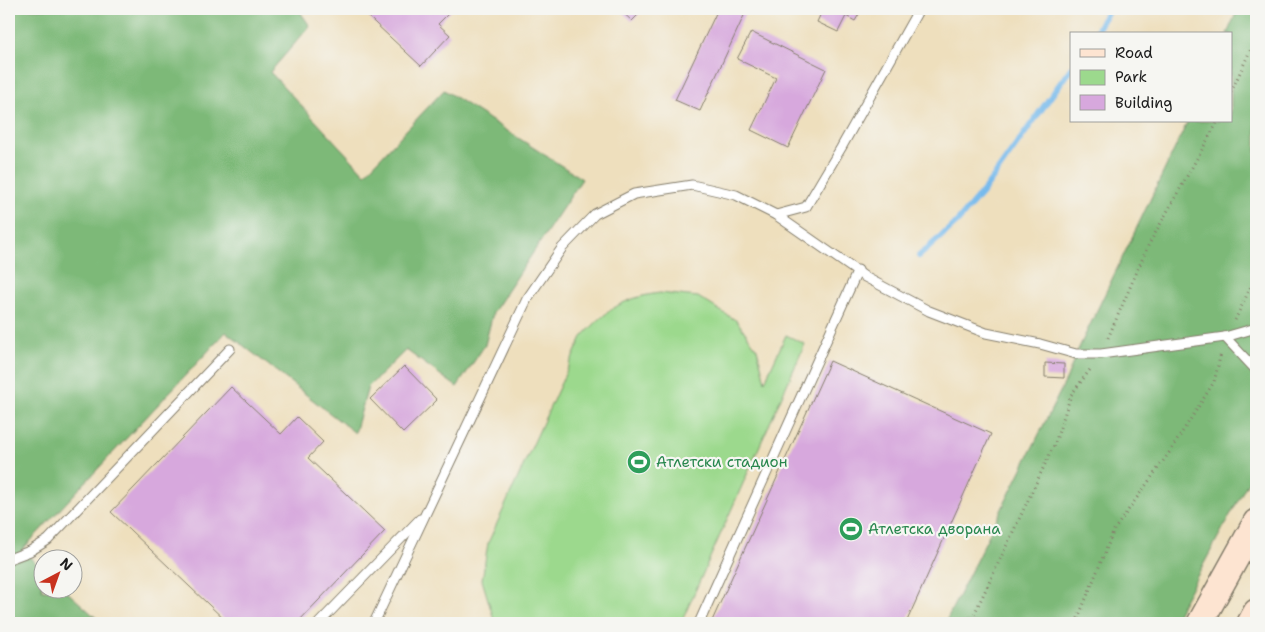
<svg xmlns="http://www.w3.org/2000/svg" width="1265" height="632" font-family="'Shantell Sans',sans-serif">
	<style>
		.green { fill: #9cd98d; stroke: #5c7a54 }
		.forest { fill: #7db978; stroke: #4c6a4a }
		.lines { fill: none; stroke-linecap: round; stroke-linejoin: round }
		.stream { stroke: #76baec; stroke-width: 6 }
		.building { fill: #d7a8dd }
		.service-casing { stroke: #857e6c; stroke-width: 11 }
		.secondary-casing { stroke: #857e6c; stroke-width: 28 }
		.path { stroke: #857e6c; stroke-width: 3; stroke-dasharray: 1 4; stroke-linecap: butt }
		.service { stroke: #fff; stroke-width: 9 }
		.secondary { stroke: #fde4d1; stroke-width: 25 }
		.labels { text-anchor: middle; dominant-baseline: central; stroke-width: 4.5; stroke-linejoin: round; paint-order: stroke }
		.leisure-label { font-size: 15px; fill: #27864d; stroke: #f6f6f2; text-anchor: start }
	</style>
	<rect width="100%" height="100%" fill="#f6f6f2"/>
	<filter id="ink" filterUnits="userSpaceOnUse"><feTurbulence type="fractalNoise" baseFrequency=".02" numOctaves="2"/><feDisplacementMap in="SourceGraphic" scale="10" xChannelSelector="R" yChannelSelector="G"/><feConvolveMatrix kernelMatrix="1 2 1 2 8 2 1 2 1" color-interpolation-filters="sRGB"/></filter>
	<filter id="wash" filterUnits="userSpaceOnUse"><feTurbulence type="fractalNoise" baseFrequency=".0096" numOctaves="4" result="noise"/><feDisplacementMap in="SourceGraphic" scale="20" xChannelSelector="R" yChannelSelector="G"/><feGaussianBlur stdDeviation="1.12" result="paint"/><feColorMatrix in="noise" values="0 0 0 0 0 0 0 0 0 0 0 0 0 0 0 0 0 1.4 0 .05"/><feComposite in="paint" operator="in"/></filter>
	<g filter="url(#wash)">
		<rect width="100%" height="100%" fill="#eedfbd"/>
		<!-- green -->
		<path class="green" d="M660 293 698 297 737 321 757 349 765 381 786 335 805 344 681 623H495L482 580 488 543 582 337C608 309 622 298 660 293Z"/>
		<!-- forest -->
		<g class="forest">
			<polygon points="9,9 298,9 310,26 270,72 365,174 444,90 582,179 493,313 485,345 457,387 406,350 368,387 355,433 226,332 22,550 42,569 42,590 65,590 102,623 9,623"/>
			<polygon points="1238,9 1256,9 1256,467 1172,623 945,623 1067,378 1076,354 1188,121 1231,121 1231,34 1227,34"/>
		</g>
		<g class="lines">
			<!-- stream -->
			<g class="stream">
				<polyline points="1095,34 1109,9"/>
				<polyline points="919,256 957,222 985,189 1071,68"/>
			</g>
		</g>
		<g id="blocks">
			<!-- building -->
			<g class="building">
				<polygon points="360,9 453,9 438,24 450,35 421,66"/>
				<polygon points="619,9 644,9 632,21"/>
				<polygon points="718,9 747,9 700,111 675,100"/>
				<polygon points="823,9 862,9 855,21 846,16 838,32 817,22"/>
				<polygon points="751,32 826,69 788,148 751,130 776,78 737,59"/>
				<polygon points="830,361 991,434 906,623 711,623"/>
				<polygon points="1045,363 1064,364 1064,378 1045,377"/>
				<polygon points="404,366 437,400 403,433 370,399"/>
				<polygon points="231,387 281,434 297,417 323,442 308,458 385,531 297,623 228,623 111,512"/>
			</g>
		</g>
	</g>
	<g filter="url(#ink)">
		<use href="#blocks" fill-opacity="0" stroke="#857e6c" stroke-width="1"/>
		<g class="lines">
			<!-- service casing -->
			<g class="service-casing">
				<g id="service">
					<polyline points="776,215 806,207 841,148 919,9"/>
					<polyline points="1225,337 1256,370"/>
					<polyline points="9,559 30,551 48,540 230,349"/>
					<polyline points="319,623 420,519"/>
					<polyline points="374,623 527,299 562,248 595,214 634,194 692,185 736,195 776,215 865,277 929,311 986,333 1040,344 1076,354 1101,354 1225,337 1256,328"/>
					<polyline points="699,623 858,270"/>
				</g>
			</g>
			<!-- secondary casing -->
			<g class="secondary-casing">
				<g id="secondary">
					<polyline points="1200,623 1256,522"/>
					<polyline points="1250,623 1256,612"/>
				</g>
			</g>
			<!-- path -->
			<g class="path">
				<polyline points="1231,92 1256,38"/>
				<polyline points="1235,320 1256,276"/>
				<polyline points="1108,338 1148,246 1218,121"/>
				<polyline points="970,623 1055,443 1071,395 1092,367"/>
				<polyline points="1076,623 1114,530 1171,450 1214,382 1221,353"/>
			</g>
			<!-- service -->
			<use href="#service" class="service"/>
			<!-- secondary -->
			<use href="#secondary" class="secondary"/>
		</g>
	</g>
	<!-- icons -->
	<defs>
		<g id="stadium-disc" transform="scale(1.25)"><circle r="9.5" fill="#2e9e5b" stroke="#f6f6f2"/><path d="M0-5a6.5 5 0 1 0 0 10a6.5 5 0 1 0 0-10ZM-3.5-1.8h7v3.6h-7Z" fill="#fff"/></g>
	</defs>
	<g fill-rule="evenodd">
		<use href="#stadium-disc" x="639" y="462"/>
		<use href="#stadium-disc" x="851" y="529"/>
	</g>
	<g class="labels">
		<!-- leisure labels -->
		<g class="leisure-label">
			<text x="656" y="462">Атлетски стадион</text>
			<text x="868" y="529">Атлетска дворана</text>
		</g>
	</g>
	<!-- margin -->
	<rect width="1265" height="632" fill="none" stroke="#f6f6f2" stroke-width="30"/>
	<!-- legend -->
	<rect x="1070" y="32" width="162" height="90" fill="#f6f6f2" stroke="#9f9f9c"/>
	<rect x="1080" y="49" width="25" height="8" fill="#fde4d1" stroke="#9f9f9c"/>
	<text x="1115" y="58" font-size="15" fill="#1c1c1c">Road</text>
	<rect x="1080" y="70" width="25" height="15" fill="#9cd98d" stroke="#9f9f9c"/>
	<text x="1115" y="82" font-size="15" fill="#1c1c1c">Park</text>
	<rect x="1080" y="95" width="25" height="15" fill="#d7a8dd" stroke="#9f9f9c"/>
	<text x="1115" y="108" font-size="15" fill="#1c1c1c">Building</text>
	<!-- north arrow -->
	<g transform="translate(58 574) rotate(41)"><circle r="24" fill="#f6f6f2" stroke="#9f9f9c"/>
	<path d="M0-4L9 19L0 12L-9 19Z" fill="#c8321e"/>
	<text y="-8" font-size="14" font-weight="bold" text-anchor="middle" fill="#1c1c1c">N</text>
	</g>
</svg>
